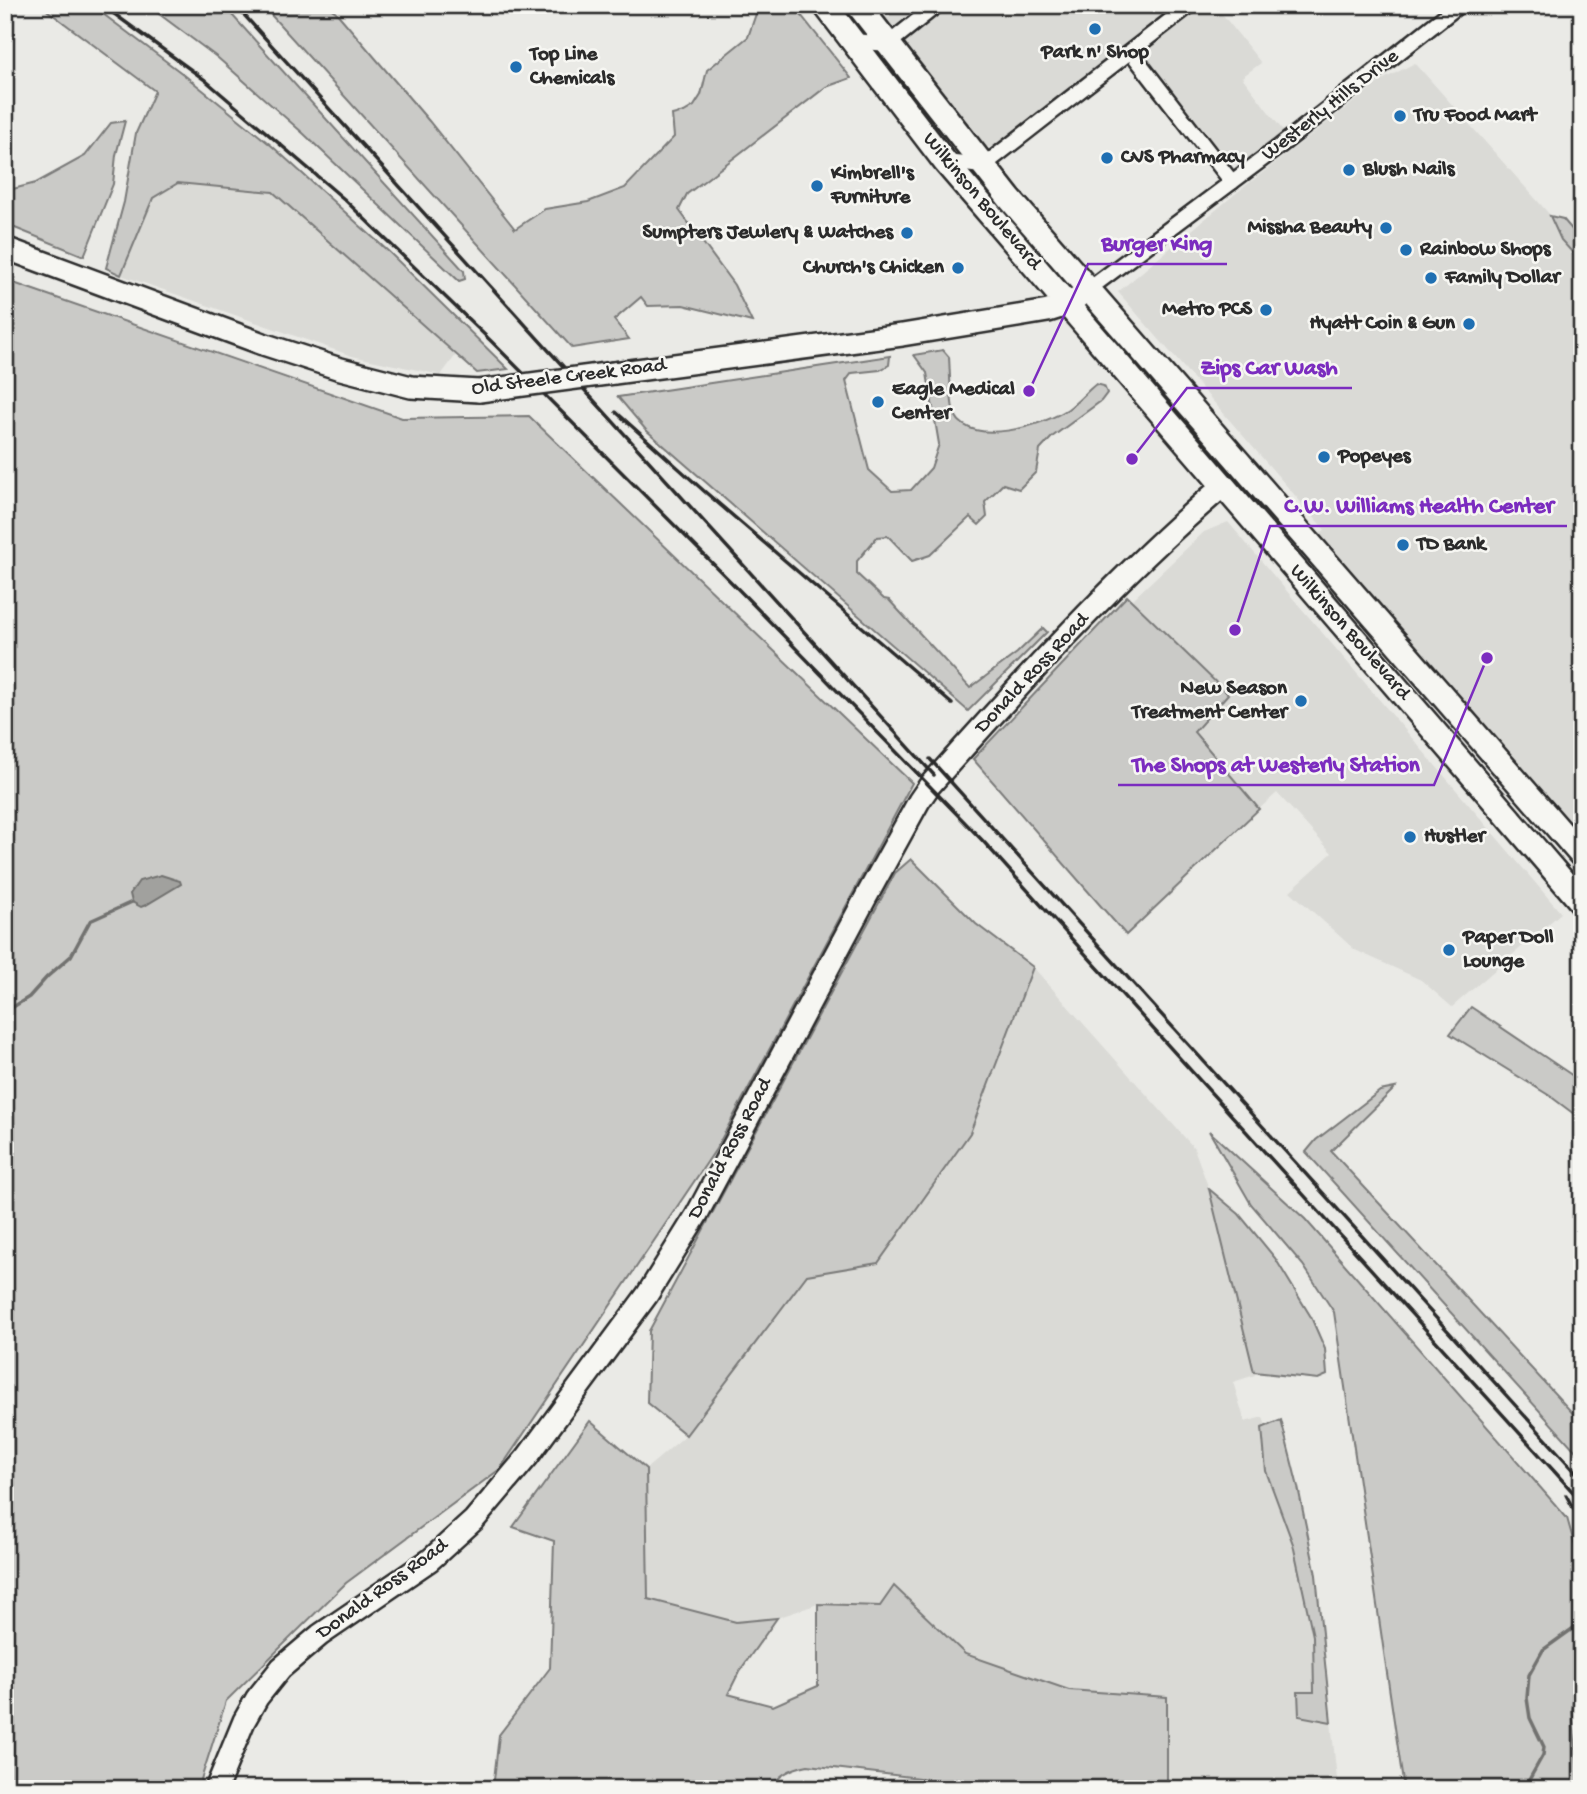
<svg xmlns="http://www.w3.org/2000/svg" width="1587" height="1794" font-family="'Gochi Hand',sans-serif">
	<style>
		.built { fill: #dadad6 }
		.green { fill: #cacac7; stroke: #7a7a79; stroke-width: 2 }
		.water { fill: #a1a19e; stroke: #727270; stroke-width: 2 }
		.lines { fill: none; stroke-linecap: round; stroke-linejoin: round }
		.stream { stroke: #727270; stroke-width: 3.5 }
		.street-casing { stroke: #2b2b2b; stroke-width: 19 }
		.secondary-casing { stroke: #2b2b2b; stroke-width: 26 }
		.primary-casing { stroke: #2b2b2b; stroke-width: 28 }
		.street { stroke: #f6f6f2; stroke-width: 14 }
		.secondary { stroke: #f6f6f2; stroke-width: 21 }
		.primary { stroke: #f6f6f2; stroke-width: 23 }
		.rail { stroke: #2b2b2b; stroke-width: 3.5 }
		.secondary-bridge-casing { stroke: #2b2b2b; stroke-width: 26; stroke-linecap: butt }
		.secondary-bridge { stroke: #f6f6f2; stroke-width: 21 }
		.poi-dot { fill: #1f6fb2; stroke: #f6f6f2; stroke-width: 2.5 }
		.labels { text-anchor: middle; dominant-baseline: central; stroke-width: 5; stroke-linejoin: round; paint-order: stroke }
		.poi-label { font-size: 21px; font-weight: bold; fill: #2b2b2b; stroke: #f6f6f2; text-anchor: start }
		.street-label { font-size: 21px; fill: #2b2b2b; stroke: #f6f6f2 }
		.leader { fill: none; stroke: #7b2cbf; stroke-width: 2.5 }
		.callout-dot { fill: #7b2cbf; stroke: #f6f6f2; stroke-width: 2.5 }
		.callout-label { font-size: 23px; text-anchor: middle; font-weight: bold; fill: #7b2cbf; stroke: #f6f6f2; stroke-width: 5; stroke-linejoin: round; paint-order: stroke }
	</style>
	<rect width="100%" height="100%" fill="#eaeae6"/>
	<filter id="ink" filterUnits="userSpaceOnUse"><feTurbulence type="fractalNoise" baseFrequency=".0143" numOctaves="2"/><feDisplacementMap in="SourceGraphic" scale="14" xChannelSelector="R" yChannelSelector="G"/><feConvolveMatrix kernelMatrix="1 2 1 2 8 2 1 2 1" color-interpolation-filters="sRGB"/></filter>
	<g filter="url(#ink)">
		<!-- built -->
		<g class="built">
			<polygon points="872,5 1215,5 1261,63 1242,77 1284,132 1248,159 1237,164 1229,162 1133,40 993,147 983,147"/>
			<polygon points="1415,63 1582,251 1582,840 1317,535 1325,530 1118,292 1235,194 1382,80"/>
			<polygon points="178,183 273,192 456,355 441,375 352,356 121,275 153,197"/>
			<polygon points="1228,522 1561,913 1452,1007 1421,980 1355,950 1290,891 1332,853 1277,793 1259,809 1194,731 1227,693 1132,600 1204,532"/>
			<polygon points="1033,967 1194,1148 1209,1189 1255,1375 1233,1382 1245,1422 1263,1417 1266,1426 1262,1428 1293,1544 1313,1636 1314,1692 1299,1715 1331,1722 1338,1789 1201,1789 1167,1786 1167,1697 1069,1690 965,1654 895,1586 880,1606 818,1604 777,1618 736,1622 648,1599 646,1469 686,1435 807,1275 878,1263 970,1133"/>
		</g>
		<!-- green -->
		<g class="green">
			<polygon points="40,5 91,5 183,74 272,146 389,252 508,369 477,373 273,192 178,183 153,198 121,275 106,268 124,202 136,133 155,91"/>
			<polygon points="147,5 223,5 464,271 465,279 459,281 304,134 218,58"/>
			<polygon points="262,5 326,5 336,12 429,121 515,229 545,209 588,202 625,188 674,137 672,115 684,112 694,106 701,95 707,70 748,37 759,5 793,5 851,78 826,87 704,181 687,194 679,210 734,285 752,322 683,305 648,306 641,297 614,320 629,339 572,348"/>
			<polygon points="125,121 116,155 113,184 84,256 5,224 5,191 36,183 85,156 111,123"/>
			<polygon points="1550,216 1563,219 1582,241 1582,263 1561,240"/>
			<polygon points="5,280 402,418 529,416 912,783 716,1149 500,1469 346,1583 226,1701 198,1789 5,1789"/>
			<path d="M943 350 949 357C950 369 950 407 955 415 972 448 1045 425 1068 409 1078 402 1087 391 1096 384L1104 386 1107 393 1101 401 1052 437 1040 450 1036 472 1019 489 1003 484 985 502 987 517 979 525 970 517 930 555 912 561 888 536 877 537 857 561V574L884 599 889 600 970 688 1017 653 1043 628 1047 632 968 711 646 430 618 397 890 356 889 365 880 370 852 373 846 381 869 470 892 491 911 490 931 468 939 444 927 373 914 355Z"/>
			<polygon points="1127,596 1228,694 1194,732 1259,809 1126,935 973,759"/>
			<polygon points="911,859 976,924 1033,967 970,1133 878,1263 807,1275 686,1435 647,1403 649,1331 895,873"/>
			<polygon points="1471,1007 1582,1082 1582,1096 1574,1114 1550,1096 1450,1034"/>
			<polygon points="1395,1088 1331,1151 1577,1418 1582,1414 1582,1458 1306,1152 1316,1140 1380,1091"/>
			<polygon points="1209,1131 1305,1219 1567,1518 1582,1571 1582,1654 1572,1710 1580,1789 1404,1789 1334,1312 1303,1265 1251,1204"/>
			<polygon points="1209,1189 1239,1214 1275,1258 1311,1317 1325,1349 1327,1375 1318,1379 1254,1372"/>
			<polygon points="1281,1420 1298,1487 1316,1575 1331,1722 1299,1716 1298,1692 1314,1692 1313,1636 1293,1544 1266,1471 1262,1428"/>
			<path d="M590 1421 646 1469 648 1599 736 1622 777 1618 739 1672 728 1694 773 1706 818 1686V1604L880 1606 894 1586 965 1654 1069 1690 1167 1697V1785L1201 1789H1014L808 1765C792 1768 778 1774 771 1789H493L499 1735 550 1668 554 1541 513 1527Z"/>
		</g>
		<!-- water -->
		<polygon class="water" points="161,875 180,881 181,884 146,905 141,907 132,902 130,894 139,881"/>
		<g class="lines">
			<!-- stream -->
			<g class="stream">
				<polyline points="5,1012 29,997 47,977 71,956 90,921 132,902"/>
				<polyline points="1524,1789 1543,1755 1544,1747 1530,1718 1527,1698 1529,1675 1543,1650 1575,1627"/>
			</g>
			<!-- street casing -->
			<g class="street-casing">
				<g id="street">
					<polyline points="853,41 888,44 937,5"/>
					<polyline points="1131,52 1232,182"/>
					<polyline points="945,162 983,166 1190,5"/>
					<polyline points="1089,289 1280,146 1459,5"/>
				</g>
			</g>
			<!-- secondary casing -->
			<g class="secondary-casing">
				<g id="secondary">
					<polyline points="5,248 263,344 337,368 411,387 479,391"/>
					<polyline points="614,373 902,335 1048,311 1067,305 1089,289"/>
					<path d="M216 1789 244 1721 257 1698 281 1668 320 1635 430 1560 474 1520 528 1456 647 1295 696 1216 865 899 919 801 930 785C1022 682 1118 575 1223 486"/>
				</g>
			</g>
			<!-- primary casing -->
			<g class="primary-casing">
				<g id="primary">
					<polyline points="825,5 945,162 1582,903"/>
					<polyline points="858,5 1009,198 1582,856"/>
				</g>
			</g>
			<!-- street -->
			<use href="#street" class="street"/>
			<!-- secondary -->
			<use href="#secondary" class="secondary"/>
			<!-- primary -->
			<use href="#primary" class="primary"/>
			<!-- rail -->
			<g class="rail">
				<polyline points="102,5 205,80 344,199 492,342 747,598 982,840 1582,1502"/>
				<polyline points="235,5 934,775"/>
				<polyline points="616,412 704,491 952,704"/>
				<polyline points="930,759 1582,1479"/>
				<polyline points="1566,1495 1582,1524"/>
			</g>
			<!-- secondary-bridge casing -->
			<g class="secondary-bridge-casing">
				<polyline id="secondary-bridge" points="479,391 614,373"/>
			</g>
			<!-- secondary-bridge -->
			<use href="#secondary-bridge" class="secondary-bridge"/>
		</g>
	</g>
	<!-- markers -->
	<g class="poi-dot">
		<circle cx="1095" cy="29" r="7"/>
		<circle cx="516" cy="67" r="7"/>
		<circle cx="1400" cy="116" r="7"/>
		<circle cx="1107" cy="158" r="7"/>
		<circle cx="1349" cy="170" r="7"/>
		<circle cx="817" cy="186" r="7"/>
		<circle cx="1386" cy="228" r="7"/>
		<circle cx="907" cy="233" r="7"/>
		<circle cx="1406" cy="250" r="7"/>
		<circle cx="958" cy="268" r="7"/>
		<circle cx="1431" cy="278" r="7"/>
		<circle cx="1266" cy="310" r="7"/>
		<circle cx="1469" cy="324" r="7"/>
		<circle cx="878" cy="402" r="7"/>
		<circle cx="1324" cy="457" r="7"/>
		<circle cx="1403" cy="545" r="7"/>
		<circle cx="1301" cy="701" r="7"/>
		<circle cx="1410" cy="837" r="7"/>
		<circle cx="1449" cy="950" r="7"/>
	</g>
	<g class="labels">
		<!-- poi labels -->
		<g class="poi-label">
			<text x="1095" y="53" text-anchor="middle">Park n' Shop</text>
			<text x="530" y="55">Top Line<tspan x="530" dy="24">Chemicals</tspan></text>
			<text x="1414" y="116">Tru Food Mart</text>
			<text x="1121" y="158">CVS Pharmacy</text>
			<text x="1363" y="170">Blush Nails</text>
			<text x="831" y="174">Kimbrell's<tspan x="831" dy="24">Furniture</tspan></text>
			<text x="1372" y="228" text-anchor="end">Missha Beauty</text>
			<text x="893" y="233" text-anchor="end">Sumpters Jewlery &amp; Watches</text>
			<text x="1420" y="250">Rainbow Shops</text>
			<text x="944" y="268" text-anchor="end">Church's Chicken</text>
			<text x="1445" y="278">Family Dollar</text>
			<text x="1252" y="310" text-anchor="end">Metro PCS</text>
			<text x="1455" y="324" text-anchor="end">Hyatt Coin &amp; Gun</text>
			<text x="892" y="390">Eagle Medical<tspan x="892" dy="24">Center</tspan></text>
			<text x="1338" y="457">Popeyes</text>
			<text x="1417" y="545">TD Bank</text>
			<text x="1287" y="689" text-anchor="end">New Season<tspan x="1287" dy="24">Treatment Center</tspan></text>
			<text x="1424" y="837">Hustler</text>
			<text x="1463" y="938">Paper Doll<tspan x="1463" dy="24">Lounge</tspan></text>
		</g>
		<!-- street labels -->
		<g class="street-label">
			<text transform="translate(1331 106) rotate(-38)">Westerly Hills Drive</text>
			<text transform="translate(981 202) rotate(50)">Wilkinson Boulevard</text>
			<text transform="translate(569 378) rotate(-7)">Old Steele Creek Road</text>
			<text transform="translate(1349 633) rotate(49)">Wilkinson Boulevard</text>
			<text transform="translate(1033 674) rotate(-47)">Donald Ross Road</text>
			<text transform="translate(731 1149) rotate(-62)">Donald Ross Road</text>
			<text transform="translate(383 1590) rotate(-36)">Donald Ross Road</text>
		</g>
	</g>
	<!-- callouts -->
	<path class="leader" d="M1029 391L1088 264H1227M1132 459L1187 388H1352M1235 630L1270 526H1567M1487 658L1434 785H1118"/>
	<g class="callout-dot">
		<circle cx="1029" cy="391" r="7"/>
		<circle cx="1132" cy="459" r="7"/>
		<circle cx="1235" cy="630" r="7"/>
		<circle cx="1487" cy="658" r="7"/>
	</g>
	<g class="callout-label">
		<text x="1157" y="250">Burger King</text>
		<text x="1269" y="374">Zips Car Wash</text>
		<text x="1419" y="512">C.W. Williams Health Center</text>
		<text x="1276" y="771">The Shops at Westerly Station</text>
	</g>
	<!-- margin -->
	<rect width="1587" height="1794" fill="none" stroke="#f6f6f2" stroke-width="28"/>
	<rect x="14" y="14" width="1559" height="1766" fill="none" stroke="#2b2b2b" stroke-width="2.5" filter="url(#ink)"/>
</svg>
